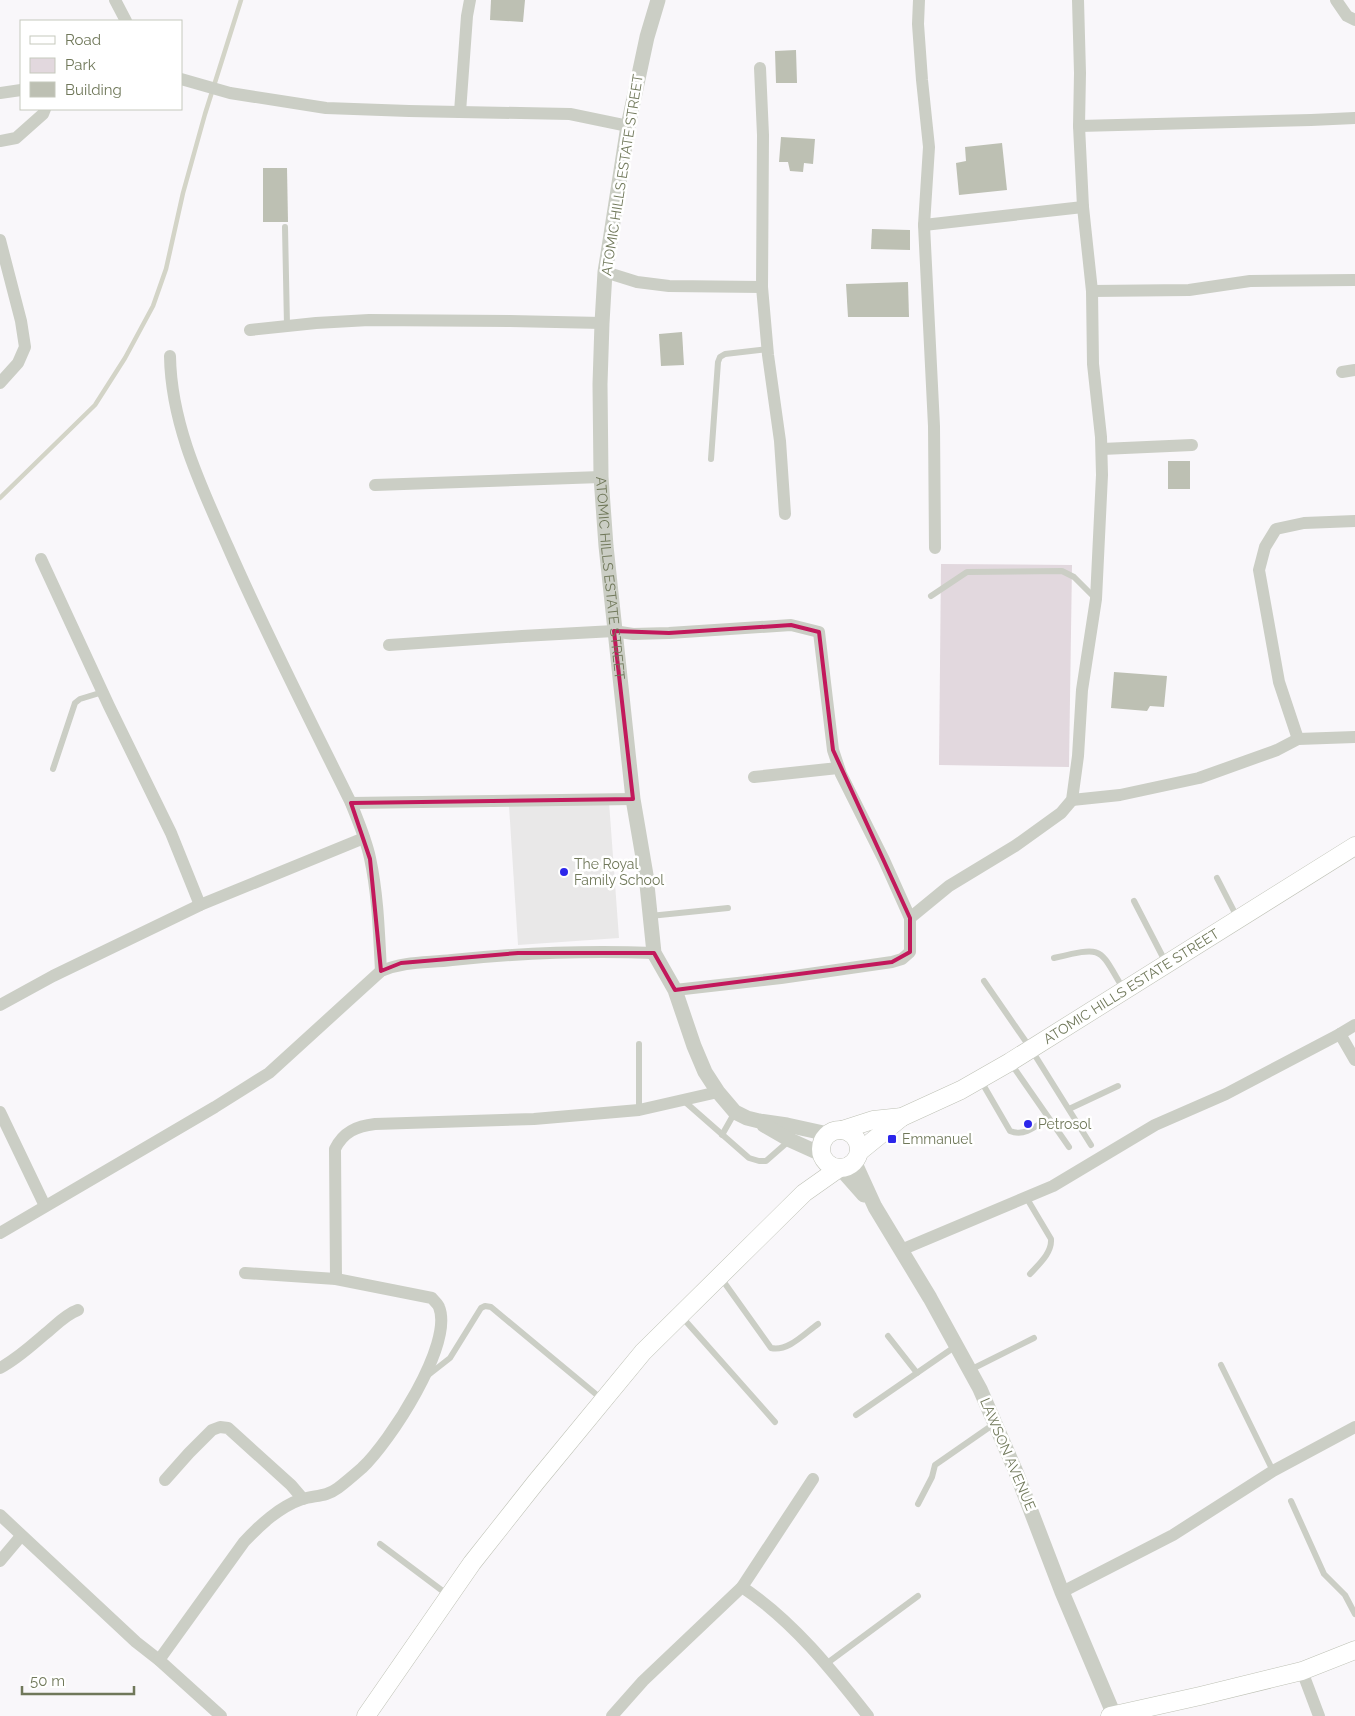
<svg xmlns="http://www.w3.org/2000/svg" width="1355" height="1716" font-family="Raleway,sans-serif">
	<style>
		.built { fill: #e9e8e8 }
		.green { fill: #e2d8de }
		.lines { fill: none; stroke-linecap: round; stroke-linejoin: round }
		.stream { stroke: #d3d4c7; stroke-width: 4.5 }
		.building { fill: #bdc0b3 }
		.secondary-casing { stroke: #bec1b5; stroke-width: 19 }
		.service { stroke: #cbcec5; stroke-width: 6 }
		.minor { stroke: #cbcec5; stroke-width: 12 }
		.tertiary { stroke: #cbcec5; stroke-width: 15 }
		.secondary { stroke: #fff; stroke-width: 18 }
		.marked { fill: none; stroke: #c2185b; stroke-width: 4; stroke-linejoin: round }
		.poi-dot { fill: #2c26eb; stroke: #fff; stroke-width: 2 }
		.labels { text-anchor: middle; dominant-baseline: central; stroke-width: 5; stroke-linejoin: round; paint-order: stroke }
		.street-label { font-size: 14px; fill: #70785a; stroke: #fff }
		.poi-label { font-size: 14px; fill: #70785a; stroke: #fff; text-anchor: start }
	</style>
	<rect width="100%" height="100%" fill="#f9f7fa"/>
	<!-- built -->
	<polygon class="built" points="609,802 619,938 518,945 509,806"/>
	<!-- green -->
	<polygon class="green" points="941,564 1072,565 1069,767 939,765"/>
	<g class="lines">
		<!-- stream -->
		<polyline class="stream" points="0,498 95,405 125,358 153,306 166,269 183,193 205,114 241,0"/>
	</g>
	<!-- building -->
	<g class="building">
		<polygon points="491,0 525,0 523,22 490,20"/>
		<polygon points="796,50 797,83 776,83 775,51"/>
		<polygon points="781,137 815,139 813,164 804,163 803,172 790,171 788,162 779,162"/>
		<polygon points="1002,143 1007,190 959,195 956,163 966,161 965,147"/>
		<polygon points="263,168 287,168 288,222 263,222"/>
		<polygon points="872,229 910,230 910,250 871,249"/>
		<polygon points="908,282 909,317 848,317 846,284"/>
		<polygon points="682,332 684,365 661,366 659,334"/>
		<rect x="1168" y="461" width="22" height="28"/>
		<polygon points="1114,672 1167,676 1164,707 1150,706 1147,711 1111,708"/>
	</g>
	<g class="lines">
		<!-- secondary casing -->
		<g class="secondary-casing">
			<g id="secondary">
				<circle cx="840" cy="1149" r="19"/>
				<path id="s2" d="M842 1130 873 1120 902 1117 961 1090 1010 1062 1355 846"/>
				<polyline points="859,1152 902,1117"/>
				<polyline points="366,1716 472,1563 536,1482 643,1352 804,1193 838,1169"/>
				<polyline points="1110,1716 1200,1696 1302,1671 1355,1650"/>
			</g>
		</g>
		<!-- service -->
		<g class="service">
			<polyline points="285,227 287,326"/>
			<polyline points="711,459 718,362 720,357 725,354 768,349"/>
			<polyline points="931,596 967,572 1062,571 1074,577 1095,598"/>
			<polyline points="53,769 75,703 80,699 103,692"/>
			<polyline points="1217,878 1238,919"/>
			<polyline points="1134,901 1166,963"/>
			<polyline points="650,916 728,908"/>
			<path d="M1054 958C1105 946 1098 947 1124 990"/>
			<polyline points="984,981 1031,1049 1091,1145"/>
			<polyline points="639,1044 639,1110"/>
			<polyline points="1010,1062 1069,1147"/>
			<path d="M981 1081 1010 1131C1025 1137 1036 1126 1048 1118"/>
			<polyline points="684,1101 749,1158 759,1161 766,1161 790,1140"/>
			<polyline points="1069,1109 1118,1086"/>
			<polyline points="722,1135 735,1112"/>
			<path d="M1026 1197 1051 1239C1052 1253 1039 1264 1030 1274"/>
			<path d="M721 1278 771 1348C788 1352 805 1333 818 1324"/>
			<polyline points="682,1317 775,1422"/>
			<polyline points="888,1336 917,1373"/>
			<polyline points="1221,1365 1273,1471"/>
			<polyline points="970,1370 1034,1338"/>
			<polyline points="427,1376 450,1358 481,1308 485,1306 491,1307 603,1400"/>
			<polyline points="856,1415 956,1346"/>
			<polyline points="1291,1501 1324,1574 1345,1595 1355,1614"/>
			<polyline points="918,1504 932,1477 935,1465 994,1424"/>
			<polyline points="380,1544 448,1595"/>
			<polyline points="826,1664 918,1596"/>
		</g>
		<!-- minor -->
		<g class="minor">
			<polyline points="115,0 126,21"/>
			<polyline points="919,0 918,24 922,80 929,147 924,225 934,426 935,548"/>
			<polyline points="1336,0 1347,16 1355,20"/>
			<polyline points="760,68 763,135 762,287 768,355 780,441 785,514"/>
			<polyline points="181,79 230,93 326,108 409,111 570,114 628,126"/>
			<polyline points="0,93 21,90"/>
			<polyline points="460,112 467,16 470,0"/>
			<polyline points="1079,126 1311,120 1355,118"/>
			<polyline points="0,141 16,138 43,114 45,109"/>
			<polyline points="924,225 1083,207"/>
			<polyline points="0,240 21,321 25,347 18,363 0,383"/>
			<polyline points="605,272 637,282 669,286 762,287"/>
			<polyline points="1092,291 1189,290 1250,281 1355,280"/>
			<polyline points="250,330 316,323 369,320 510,321 602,323"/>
			<path d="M170 356C171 424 201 486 228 547 266 634 309 718 351 803 358 821 366 839 370 858 378 895 379 934 381 971"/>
			<polyline points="1342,372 1355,370"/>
			<polyline points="1102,449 1192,445"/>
			<polyline points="375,485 601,477"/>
			<polyline points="41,559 109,706 171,833 200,905"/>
			<polyline points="389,645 522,636 614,631 633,634 669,633 791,625 819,632 833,750 841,774 884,860 910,918"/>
			<polyline points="1298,739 1279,682 1259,570 1265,547 1276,529 1304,523 1355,521"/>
			<polyline points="754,777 838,768"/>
			<polyline points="1072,800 1120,795 1199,778 1277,750 1298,739 1355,737"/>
			<polyline points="351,803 633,799"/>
			<polyline points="675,990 781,978 892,962 902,959 910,952 910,918 949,886 1015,846 1061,813 1072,800 1078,756 1082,690 1096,599 1102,475 1101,437 1093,364 1092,291 1083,207 1079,126 1080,73 1078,0"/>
			<polyline points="0,1005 53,976 200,905 364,838"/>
			<polyline points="1340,1034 1355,1060"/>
			<polyline points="0,1112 45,1206"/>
			<path d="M0 1233 215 1107 269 1073 381 971C405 961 427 963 452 960 520 953 586 950 654 953"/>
			<polyline points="901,1250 1053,1186 1155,1125 1226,1094 1340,1034 1355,1025"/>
			<path d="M336 1279 335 1149C343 1132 357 1126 375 1124L534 1119 639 1110 718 1092"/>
			<path d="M0 1368C17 1359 31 1346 45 1334 55 1326 66 1314 78 1310"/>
			<polyline points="165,1480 189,1453 212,1430 220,1427 228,1428 291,1485 303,1499"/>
			<polyline points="0,1515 136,1642 159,1660 221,1716"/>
			<polyline points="0,1561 21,1536"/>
			<path d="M742 1587C793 1621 831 1669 868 1716"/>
			<polyline points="1062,1592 1173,1535 1273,1471 1355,1427"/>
			<path d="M159 1660 244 1542C260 1525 279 1507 302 1499 315 1495 326 1497 338 1488 346 1482 354 1475 362 1468 389 1443 454 1344 439 1307 438 1304 434 1301 432 1298L336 1279 245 1273"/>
			<polyline points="1302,1671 1319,1716"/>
			<polyline points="612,1716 643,1681 742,1587 813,1479"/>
		</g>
		<!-- tertiary -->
		<g class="tertiary">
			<path id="s1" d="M658 0 647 37 628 126 610 241 605 272 602 323 600 384 601 477 606 546 633 799 646 875 654 953 675 990 694 1046 705 1072 718 1092 735 1112 747 1118 759 1121 787 1125 828 1134"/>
			<polyline points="764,1125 790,1140 821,1154"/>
			<polyline points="854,1161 875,1207 930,1298 980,1389 1016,1472 1062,1592 1114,1715"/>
			<polyline points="841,1169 864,1195"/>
		</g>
		<!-- secondary -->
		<use href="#secondary" class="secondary"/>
	</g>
	<!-- marked area -->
	<path class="marked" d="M791 625 819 632 833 750 910 918V952L892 962 675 990 654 953H518L401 963 381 971 370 859 351 803 633 799 614 631 669 633Z"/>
	<!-- markers -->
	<g class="poi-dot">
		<circle cx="564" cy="872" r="5"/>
		<circle cx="1028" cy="1124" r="5"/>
		<rect x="887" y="1134" width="10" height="10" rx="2.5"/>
	</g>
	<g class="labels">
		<!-- street labels -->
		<g class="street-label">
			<text transform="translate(622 175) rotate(-81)">ATOMIC HILLS ESTATE STREET</text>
			<text stroke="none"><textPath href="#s1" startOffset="584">ATOMIC HILLS ESTATE STREET</textPath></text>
			<text stroke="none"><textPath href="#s2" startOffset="326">ATOMIC HILLS ESTATE STREET</textPath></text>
			<text transform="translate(1008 1454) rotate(67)">LAWSON AVENUE</text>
		</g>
		<!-- poi labels -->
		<g class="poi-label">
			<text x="574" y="864">The Royal<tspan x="574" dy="16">Family School</tspan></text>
			<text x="1038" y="1124">Petrosol</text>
			<text x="902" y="1139">Emmanuel</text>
		</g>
	</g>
	<!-- legend -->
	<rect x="20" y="20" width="162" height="90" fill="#ffffff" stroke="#c6c9bd"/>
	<rect x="30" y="36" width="25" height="8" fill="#ffffff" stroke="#c6c9bd"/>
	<text x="65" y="45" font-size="15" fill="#70785a">Road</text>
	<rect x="30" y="58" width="25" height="15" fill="#e2d8de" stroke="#c6c9bd"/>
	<text x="65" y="70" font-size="15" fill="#70785a">Park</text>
	<rect x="30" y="82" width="25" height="15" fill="#bdc0b3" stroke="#c6c9bd"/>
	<text x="65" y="95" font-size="15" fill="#70785a">Building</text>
	<!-- scale -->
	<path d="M22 1686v8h112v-8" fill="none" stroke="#70785a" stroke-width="2.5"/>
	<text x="30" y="1686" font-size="15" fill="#70785a" stroke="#ffffff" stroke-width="4" paint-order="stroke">50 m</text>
</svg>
